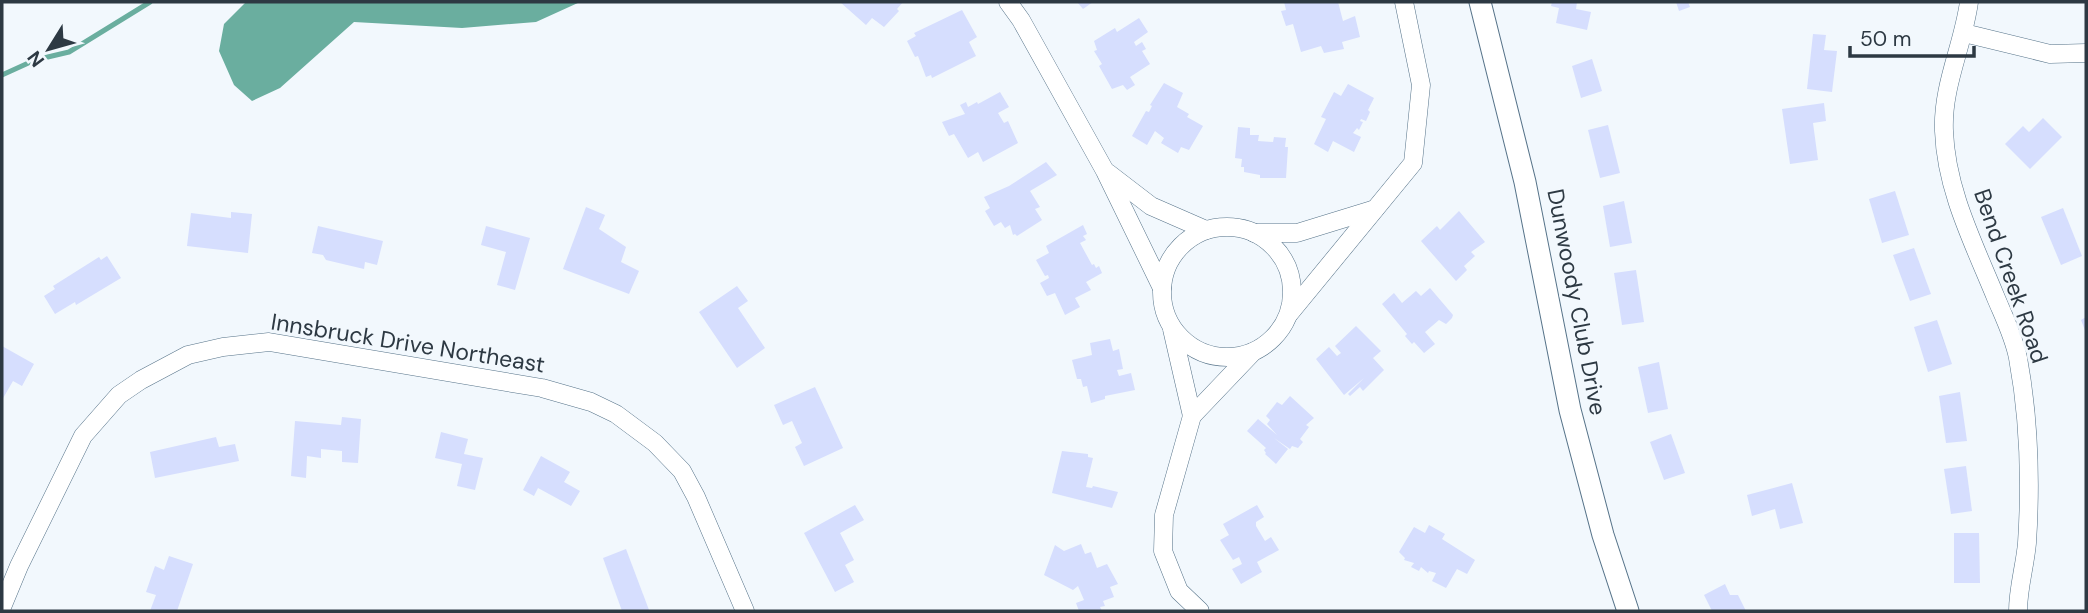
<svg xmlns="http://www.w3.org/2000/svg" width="2088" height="613" font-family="'DM Sans',sans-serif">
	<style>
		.water { fill: #6aae9f }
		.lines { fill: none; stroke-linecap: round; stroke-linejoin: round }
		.stream { stroke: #6aae9f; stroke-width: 5 }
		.building { fill: #d6defe }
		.minor-casing { stroke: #567389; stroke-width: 19 }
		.tertiary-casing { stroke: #567389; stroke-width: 23 }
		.minor { stroke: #fff; stroke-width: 18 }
		.tertiary { stroke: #fff; stroke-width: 21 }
		.labels { text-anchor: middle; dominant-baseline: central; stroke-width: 6; stroke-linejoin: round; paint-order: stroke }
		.street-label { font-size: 23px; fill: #2d3943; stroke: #f2f8fd }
	</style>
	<rect width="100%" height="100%" fill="#f2f8fd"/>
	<!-- water -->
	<polygon class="water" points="246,2 580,2 536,22 462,28 354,22 280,88 252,101 234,85 219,51 224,24"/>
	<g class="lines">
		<!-- stream -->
		<polyline class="stream" points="2,75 35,60 69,52 150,2"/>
	</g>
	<!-- building -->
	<g class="building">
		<polygon points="840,2 903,2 897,9 899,11 884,27 872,18 866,25"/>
		<polygon points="1077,2 1093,2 1083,9"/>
		<polygon points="1284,2 1338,2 1343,21 1355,16 1360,37 1342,42 1344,49 1324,53 1321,46 1301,52 1293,24 1286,26 1281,11 1286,10"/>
		<polygon points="1552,2 1577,2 1576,9 1591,12 1587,30 1556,23 1559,8 1551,6"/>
		<polygon points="1676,2 1688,2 1690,7 1679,11"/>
		<polygon points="962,10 977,37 969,42 976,56 932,78 931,75 926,77 918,56 915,57 907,41 916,36 914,33"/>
		<polygon points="1139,18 1148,32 1134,42 1136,46 1142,42 1146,49 1142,51 1150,64 1130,77 1135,85 1127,90 1123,85 1112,89 1099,66 1102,64 1094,51 1097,50 1094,41 1115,28 1117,32"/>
		<polygon points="1813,34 1826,35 1824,50 1837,51 1832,92 1807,89"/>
		<polygon points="1592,59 1602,91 1581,98 1572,66"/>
		<polygon points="1164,83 1183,93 1177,107 1189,114 1187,117 1203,126 1189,150 1181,147 1178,153 1161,143 1164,138 1155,131 1147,145 1132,136 1146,111 1149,112 1152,106 1150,105"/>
		<polygon points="1348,84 1374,98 1368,110 1370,112 1366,121 1361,119 1360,121 1363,122 1359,130 1357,128 1353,133 1361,137 1354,152 1333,141 1328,152 1314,144 1326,119 1321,117 1334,92 1341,96"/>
		<polygon points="1000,92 1009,107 998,113 1004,123 1008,121 1018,143 983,162 978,152 968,158 954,134 949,136 942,122 965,114 960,105 966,102 968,107 977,102 978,104"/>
		<polygon points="1824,103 1826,121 1813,123 1818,160 1790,164 1782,109"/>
		<polygon points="2043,118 2062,137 2030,169 2005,144 2023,126 2029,132"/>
		<polygon points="1608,125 1620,173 1600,178 1588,130"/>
		<polygon points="1238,127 1250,128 1250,135 1259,135 1258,141 1273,142 1274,137 1286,138 1285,147 1288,147 1286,178 1260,178 1260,175 1244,172 1244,167 1241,167 1242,159 1235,158"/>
		<polygon points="1046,162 1057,175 1030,191 1040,207 1035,209 1042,220 1017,236 1015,234 1013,235 1010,225 1005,228 1001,222 994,226 985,211 990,208 984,197 1009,186"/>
		<polygon points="1895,191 1909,235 1882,243 1869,199"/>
		<polygon points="1624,201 1632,243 1610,247 1603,206"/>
		<polygon points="586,207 605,215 599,229 626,247 621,262 639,271 629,294 563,269"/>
		<polygon points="2063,208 2082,256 2061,265 2041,217"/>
		<polygon points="1459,211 1485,242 1471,252 1475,256 1464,266 1467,270 1456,281 1421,241 1437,226 1440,230"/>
		<polygon points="231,212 252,214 248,253 187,246 191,213 231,218"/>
		<polygon points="1083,225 1087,234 1083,236 1086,240 1080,243 1092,265 1094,264 1096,268 1099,266 1102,273 1086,282 1091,290 1075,298 1080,307 1065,315 1055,293 1047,296 1040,283 1049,278 1048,275 1045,276 1036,260 1049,253 1046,246"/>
		<polygon points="318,226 383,241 377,265 365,262 364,269 326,260 323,255 312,253"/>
		<polygon points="486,226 530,238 515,290 497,285 506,252 481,245"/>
		<polygon points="1914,248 1931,294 1910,301 1893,255"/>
		<polygon points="107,256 121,278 76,305 75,302 55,314 44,296 55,289 53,286 99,257 101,260"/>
		<polygon points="1636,270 1644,322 1622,325 1614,273"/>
		<polygon points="737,286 748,301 738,308 765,348 737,368 699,312"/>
		<polygon points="1430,288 1453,315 1452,318 1446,324 1439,320 1425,332 1435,344 1424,353 1414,342 1412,344 1405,336 1407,334 1382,304 1394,293 1402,303 1416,291 1421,296"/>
		<polygon points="2086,317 2086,333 2081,320"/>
		<polygon points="1937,320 1952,364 1928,372 1914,327"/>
		<polygon points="1356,326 1381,351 1373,358 1384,370 1363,391 1360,387 1350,396 1348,394 1364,378 1344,395 1316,359 1329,347 1337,356 1341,353 1335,346"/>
		<polygon points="1110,339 1113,351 1119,349 1123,369 1117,370 1119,376 1131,373 1135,390 1105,396 1105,399 1091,403 1087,386 1083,387 1081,379 1077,379 1072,360 1092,355 1090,343"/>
		<polygon points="2,346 34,364 22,386 13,381 2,400"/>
		<polygon points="1659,362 1668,409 1648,413 1638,367"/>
		<polygon points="815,387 843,448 804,466 795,447 802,443 792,421 783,425 774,405"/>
		<polygon points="1960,392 1967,441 1946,443 1939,396"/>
		<polygon points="1290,396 1314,418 1306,425 1309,427 1300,439 1303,442 1298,448 1292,446 1290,449 1274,438 1288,449 1276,464 1265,454 1266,453 1264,450 1266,448 1247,431 1258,419 1277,435 1267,424 1270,420 1266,416 1277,402 1282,405"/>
		<polygon points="342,417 361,419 358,463 342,462 342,451 321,449 321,458 307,456 306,478 291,476 295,421 341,425"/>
		<polygon points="441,432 468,439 464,454 483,458 475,490 457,486 462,464 435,458"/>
		<polygon points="1671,434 1685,473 1664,480 1650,442"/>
		<polygon points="216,437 219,447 235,444 239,461 155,478 150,452"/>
		<polygon points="1062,451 1088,454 1088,457 1093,458 1086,487 1092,488 1093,486 1118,492 1112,508 1052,493"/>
		<polygon points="541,456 570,472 564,482 580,491 571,506 538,488 534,496 523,490"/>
		<polygon points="1966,466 1972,511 1951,514 1944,469"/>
		<polygon points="1792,483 1803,523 1780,529 1775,509 1752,516 1747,495"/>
		<polygon points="855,505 864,520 840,533 854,560 845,565 854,582 835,592 804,533"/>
		<polygon points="1257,505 1264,517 1256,522 1256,526 1265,541 1271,537 1279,550 1257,562 1262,572 1241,584 1232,569 1242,564 1239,557 1233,560 1220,540 1229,535 1223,524"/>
		<polygon points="1429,525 1445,534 1442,539 1475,560 1467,574 1457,569 1446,588 1432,581 1436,573 1429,571 1428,573 1421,567 1419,571 1411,567 1414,563 1404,560 1405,558 1399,552 1414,527 1425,533"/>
		<polygon points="1954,533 1979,533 1980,583 1954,583"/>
		<polygon points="1081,544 1085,554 1091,552 1097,568 1107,564 1118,584 1110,587 1114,597 1103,601 1105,606 1100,607 1102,611 1079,611 1076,603 1084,600 1078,586 1073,590 1044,575 1055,545 1064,551"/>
		<polygon points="626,549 649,610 645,611 622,611 603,558"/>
		<polygon points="169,556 193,564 177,611 150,611 156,595 146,592 155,566 164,570"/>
		<polygon points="1725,584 1730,595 1738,595 1746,611 1712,611 1704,595"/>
	</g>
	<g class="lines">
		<!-- minor casing -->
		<g class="minor-casing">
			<g id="minor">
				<polyline points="1008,2 1021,20 1105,171 1162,288"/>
				<path d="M1969 2C1963 46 1942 86 1944 131 1946 190 1974 244 1996 298 2004 317 2014 337 2018 358 2029 418 2031 481 2027 543 2025 566 2018 588 2018 611"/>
				<polyline points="1964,33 2050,54 2086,53"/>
				<polyline points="1108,173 1151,206 1206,230"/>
				<circle cx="1227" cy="292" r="65"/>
				<polyline points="1254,233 1297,233 1375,209"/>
				<polyline points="1289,314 1413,163 1421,85 1404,2"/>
				<polyline points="1172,329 1192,416"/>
				<polyline points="2,607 19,566 83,436 119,395 141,380 188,355 223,347 269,342 542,388 591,402 616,414 655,443 682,471 696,497 745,611"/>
				<polyline points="1200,611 1179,591 1163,551 1164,515 1192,416 1253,352"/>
			</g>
		</g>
		<!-- tertiary casing -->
		<g class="tertiary-casing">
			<polyline id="tertiary" points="1480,2 1525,182 1570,410 1603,535 1628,611"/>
		</g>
		<!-- minor -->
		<use href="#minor" class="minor"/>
		<!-- tertiary -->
		<use href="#tertiary" class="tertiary"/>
	</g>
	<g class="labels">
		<!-- street labels -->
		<g class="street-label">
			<text transform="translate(2011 276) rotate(71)">Bend Creek Road</text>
			<text transform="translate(1577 302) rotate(79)">Dunwoody Club Drive</text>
			<text transform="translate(408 343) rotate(9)">Innsbruck Drive Northeast</text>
		</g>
	</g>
	<!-- border -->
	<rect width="2088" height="613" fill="none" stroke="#2d3943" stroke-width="7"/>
	<!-- north arrow -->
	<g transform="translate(49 49) rotate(233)" stroke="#f2f8fd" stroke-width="5" paint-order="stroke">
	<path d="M0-5L12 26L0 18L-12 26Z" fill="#2d3943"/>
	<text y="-10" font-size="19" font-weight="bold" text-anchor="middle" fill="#2d3943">N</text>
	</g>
	<!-- scale -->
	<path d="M1850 46v10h124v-10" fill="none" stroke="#2d3943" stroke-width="3.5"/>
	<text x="1860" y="46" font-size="21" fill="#2d3943" stroke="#f2f8fd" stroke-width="5" paint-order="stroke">50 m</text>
</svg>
